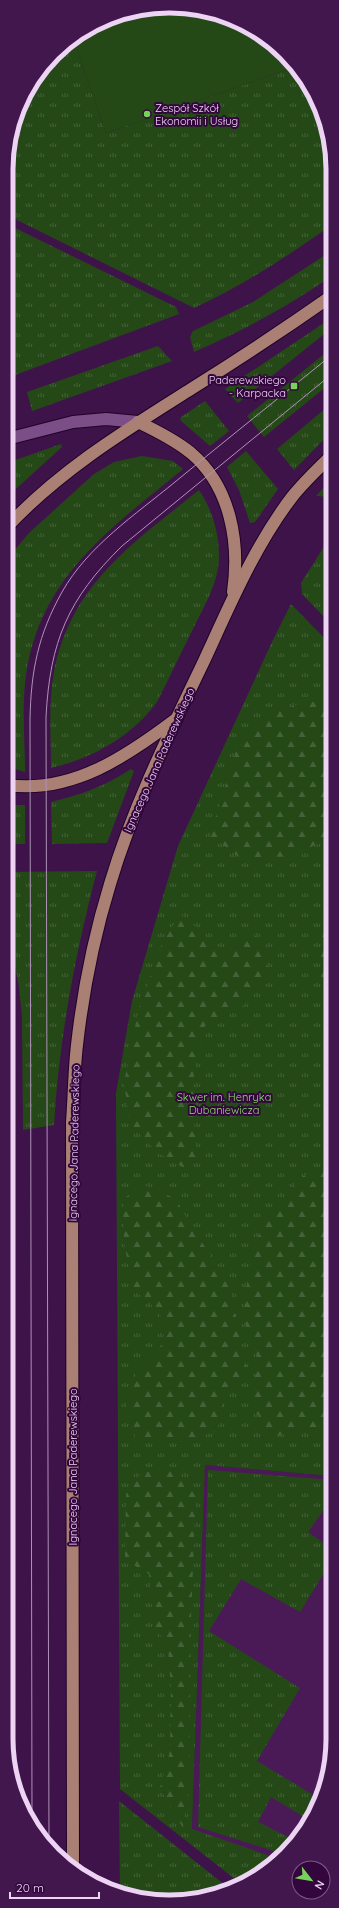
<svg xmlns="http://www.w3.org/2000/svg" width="339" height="1908" font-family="Quicksand,sans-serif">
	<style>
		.built { fill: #4a1a57 }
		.grass { fill: url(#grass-tufts) }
		.forest { fill: url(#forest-firs) }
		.pitch { fill: #244917 }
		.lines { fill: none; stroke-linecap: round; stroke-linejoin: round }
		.minor-casing { stroke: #210229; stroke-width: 14 }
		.major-casing { stroke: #210229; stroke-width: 14 }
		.minor { stroke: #7b4e88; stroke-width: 12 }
		.major { stroke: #a98073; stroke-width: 12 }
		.tram { stroke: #b091b9; stroke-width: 1 }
		.poi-dot { fill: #77d259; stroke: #33073e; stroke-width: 1.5 }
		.labels { text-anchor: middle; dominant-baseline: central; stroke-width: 4; stroke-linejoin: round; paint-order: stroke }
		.poi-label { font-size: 11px; fill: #edd4f4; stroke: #33073e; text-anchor: start }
		.street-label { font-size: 11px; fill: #edd4f4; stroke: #33073e }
		.park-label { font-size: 11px; fill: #88e26a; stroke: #33073e }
		.rim { fill: none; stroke: #edd4f4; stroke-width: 5 }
	</style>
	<defs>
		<pattern id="grass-tufts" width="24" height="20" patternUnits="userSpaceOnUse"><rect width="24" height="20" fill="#244917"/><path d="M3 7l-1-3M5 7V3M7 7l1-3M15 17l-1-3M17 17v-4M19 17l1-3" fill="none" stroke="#446239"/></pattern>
		<pattern id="forest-firs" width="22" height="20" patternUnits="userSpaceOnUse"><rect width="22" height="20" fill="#244917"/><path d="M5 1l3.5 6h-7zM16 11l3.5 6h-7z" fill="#446239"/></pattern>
	</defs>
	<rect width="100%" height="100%" fill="#3e134a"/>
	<!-- built -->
	<polygon class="built" points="205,1465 332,1476 332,1760 316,1811 279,1859 192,1830"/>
	<!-- grass -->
	<g class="grass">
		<path d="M73 38 106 133 295 67 316 97 333 159V224C288 256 244 285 194 308L7 215V148L28 88 70 40Z"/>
		<polygon points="7,224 176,307 179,314 7,378"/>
		<path d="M333 250V275C287 307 246 329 194 352L190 337 193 331 253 302Z"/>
		<polygon points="333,317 333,327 238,403 225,389"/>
		<polygon points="158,346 172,361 32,411 27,392"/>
		<polygon points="333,347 332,382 264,437 247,416"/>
		<polygon points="205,401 229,431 210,446 180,420 181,417"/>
		<polygon points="332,403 332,431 294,470 277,449"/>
		<polygon points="61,444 62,447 7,497 7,463"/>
		<polygon points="246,451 278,489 255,522 250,523 239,490 227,467"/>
		<path d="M142 456 173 461 183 469C109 530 36 579 25 684 22 713 25 743 25 772L15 769 7 764V559L29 533 94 474 114 462Z"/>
		<polygon points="332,479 332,497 316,496"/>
		<path d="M199 490C212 509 219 533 219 556 219 583 203 608 192 631 180 655 169 678 157 702 131 737 93 758 51 768 51 737 48 703 54 672 71 583 135 542 199 490Z"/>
		<polygon points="332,534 332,625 302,594 301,583"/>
		<polygon points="291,604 332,646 332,1476 205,1465 192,1829 279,1859 240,1883 120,1789 116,1093 132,1001 178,846 272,642"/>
		<path d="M131 769 134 771 107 843 52 844 51 802C80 795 106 786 131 769Z"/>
		<rect x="7" y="805" width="18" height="39"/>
		<path d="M97 871C75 955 59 1039 54 1125L23 1130 22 1017 19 987 7 925V872Z"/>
		<polygon points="208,1470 332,1480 332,1498 308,1532 332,1549 332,1560 300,1612 241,1579 209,1631 300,1688 257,1761 320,1799 316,1811 309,1820 271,1797 258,1822 294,1840 283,1854 198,1827"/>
		<polygon points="119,1801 230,1889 222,1893 159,1902 120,1891"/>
	</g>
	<!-- forest -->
	<g class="forest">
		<polygon points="308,701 332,706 332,850 326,839 296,855 243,860 210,835 236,751 269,714"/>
		<polygon points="332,912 332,980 321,978 321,940"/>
		<polygon points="180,914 202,932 221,959 251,933 266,943 268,978 244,1005 205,1026 194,1072 193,1107 197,1162 184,1168 158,1153 130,1124 124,1083 139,1007 162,944"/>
		<polygon points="332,1161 332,1424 272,1437 252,1405 257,1353 242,1315 249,1272 261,1226 300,1178"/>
		<polygon points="144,1185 176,1199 194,1231 230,1283 237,1327 247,1368 225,1398 217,1431 183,1442 136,1440 126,1406 137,1371 160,1348 167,1324 149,1302 133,1290 124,1242 123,1199"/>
		<polygon points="172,1471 196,1489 191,1619 189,1785 183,1828 160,1788 170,1751 171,1689 168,1648 155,1626 149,1574 125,1560 126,1494 142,1472"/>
	</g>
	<!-- pitch -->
	<polygon class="pitch" points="191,7 242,23 285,54 295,67 106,133 73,38 127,12"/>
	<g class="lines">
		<!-- minor casing -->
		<g class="minor-casing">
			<polyline id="minor" points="7,439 73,422 106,419 138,422"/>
		</g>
		<!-- major casing -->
		<g class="major-casing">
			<g id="major">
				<path d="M138 422C157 431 175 440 191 453 231 487 240 543 233 592"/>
				<path d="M7 527C60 470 126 430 191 389 239 359 286 328 333 295"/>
				<path d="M7 785C72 794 127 756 176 719"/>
				<path d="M73 1868 72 1122C74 1096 74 1070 77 1045 83 991 94 936 110 884 133 807 169 734 204 661 229 607 255 545 292 497 304 482 318 469 332 455"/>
			</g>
		</g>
		<!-- minor -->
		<use href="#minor" class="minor"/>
		<!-- major -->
		<use href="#major" class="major"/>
		<!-- tram -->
		<g class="tram">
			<path d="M32 1822 30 719C31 671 38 635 62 592 88 546 135 515 175 482 227 439 280 397 333 354"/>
			<path d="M49 1846 46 717C50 641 68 599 122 546L332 374"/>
		</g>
	</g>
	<!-- markers -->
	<g class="poi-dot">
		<circle cx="147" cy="114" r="4"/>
		<rect x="290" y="382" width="8" height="8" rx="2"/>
	</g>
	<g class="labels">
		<!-- poi labels -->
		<g class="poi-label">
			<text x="155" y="108">Zespół Szkół<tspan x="155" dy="13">Ekonomii i Usług</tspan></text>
			<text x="286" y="380" text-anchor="end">Paderewskiego<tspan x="286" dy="13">- Karpacka</tspan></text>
		</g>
		<!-- street labels -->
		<g class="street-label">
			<text transform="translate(159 760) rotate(-66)">Ignacego Jana Paderewskiego</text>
			<text transform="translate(74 1143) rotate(-89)">Ignacego Jana Paderewskiego</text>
			<text transform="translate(73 1467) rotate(-90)">Ignacego Jana Paderewskiego</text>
		</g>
		<!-- park labels -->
		<g class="park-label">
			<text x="224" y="1097">Skwer im. Henryka<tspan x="224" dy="13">Dubaniewicza</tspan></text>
		</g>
	</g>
	<!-- crop -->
	<path d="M0 0H339V1908H0ZM169 13H170A156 156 0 0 1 326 169V1739A156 156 0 0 1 170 1895H169A156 156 0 0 1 13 1739V169A156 156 0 0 1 169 13Z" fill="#42174d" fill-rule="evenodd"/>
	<path class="rim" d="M169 13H170A156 156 0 0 1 326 169V1739A156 156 0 0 1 170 1895H169A156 156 0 0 1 13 1739V169A156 156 0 0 1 169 13Z"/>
	<!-- north arrow -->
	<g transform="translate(311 1880) rotate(121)"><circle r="19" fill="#33073e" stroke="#7d5987"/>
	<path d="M0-3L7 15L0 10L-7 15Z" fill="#77d259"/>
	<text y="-6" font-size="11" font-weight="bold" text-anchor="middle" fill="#edd4f4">N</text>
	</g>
	<!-- scale -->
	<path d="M10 1892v6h89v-6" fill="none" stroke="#edd4f4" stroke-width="2"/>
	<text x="16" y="1892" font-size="12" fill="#edd4f4" stroke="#33073e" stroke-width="3" paint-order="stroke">20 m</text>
</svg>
